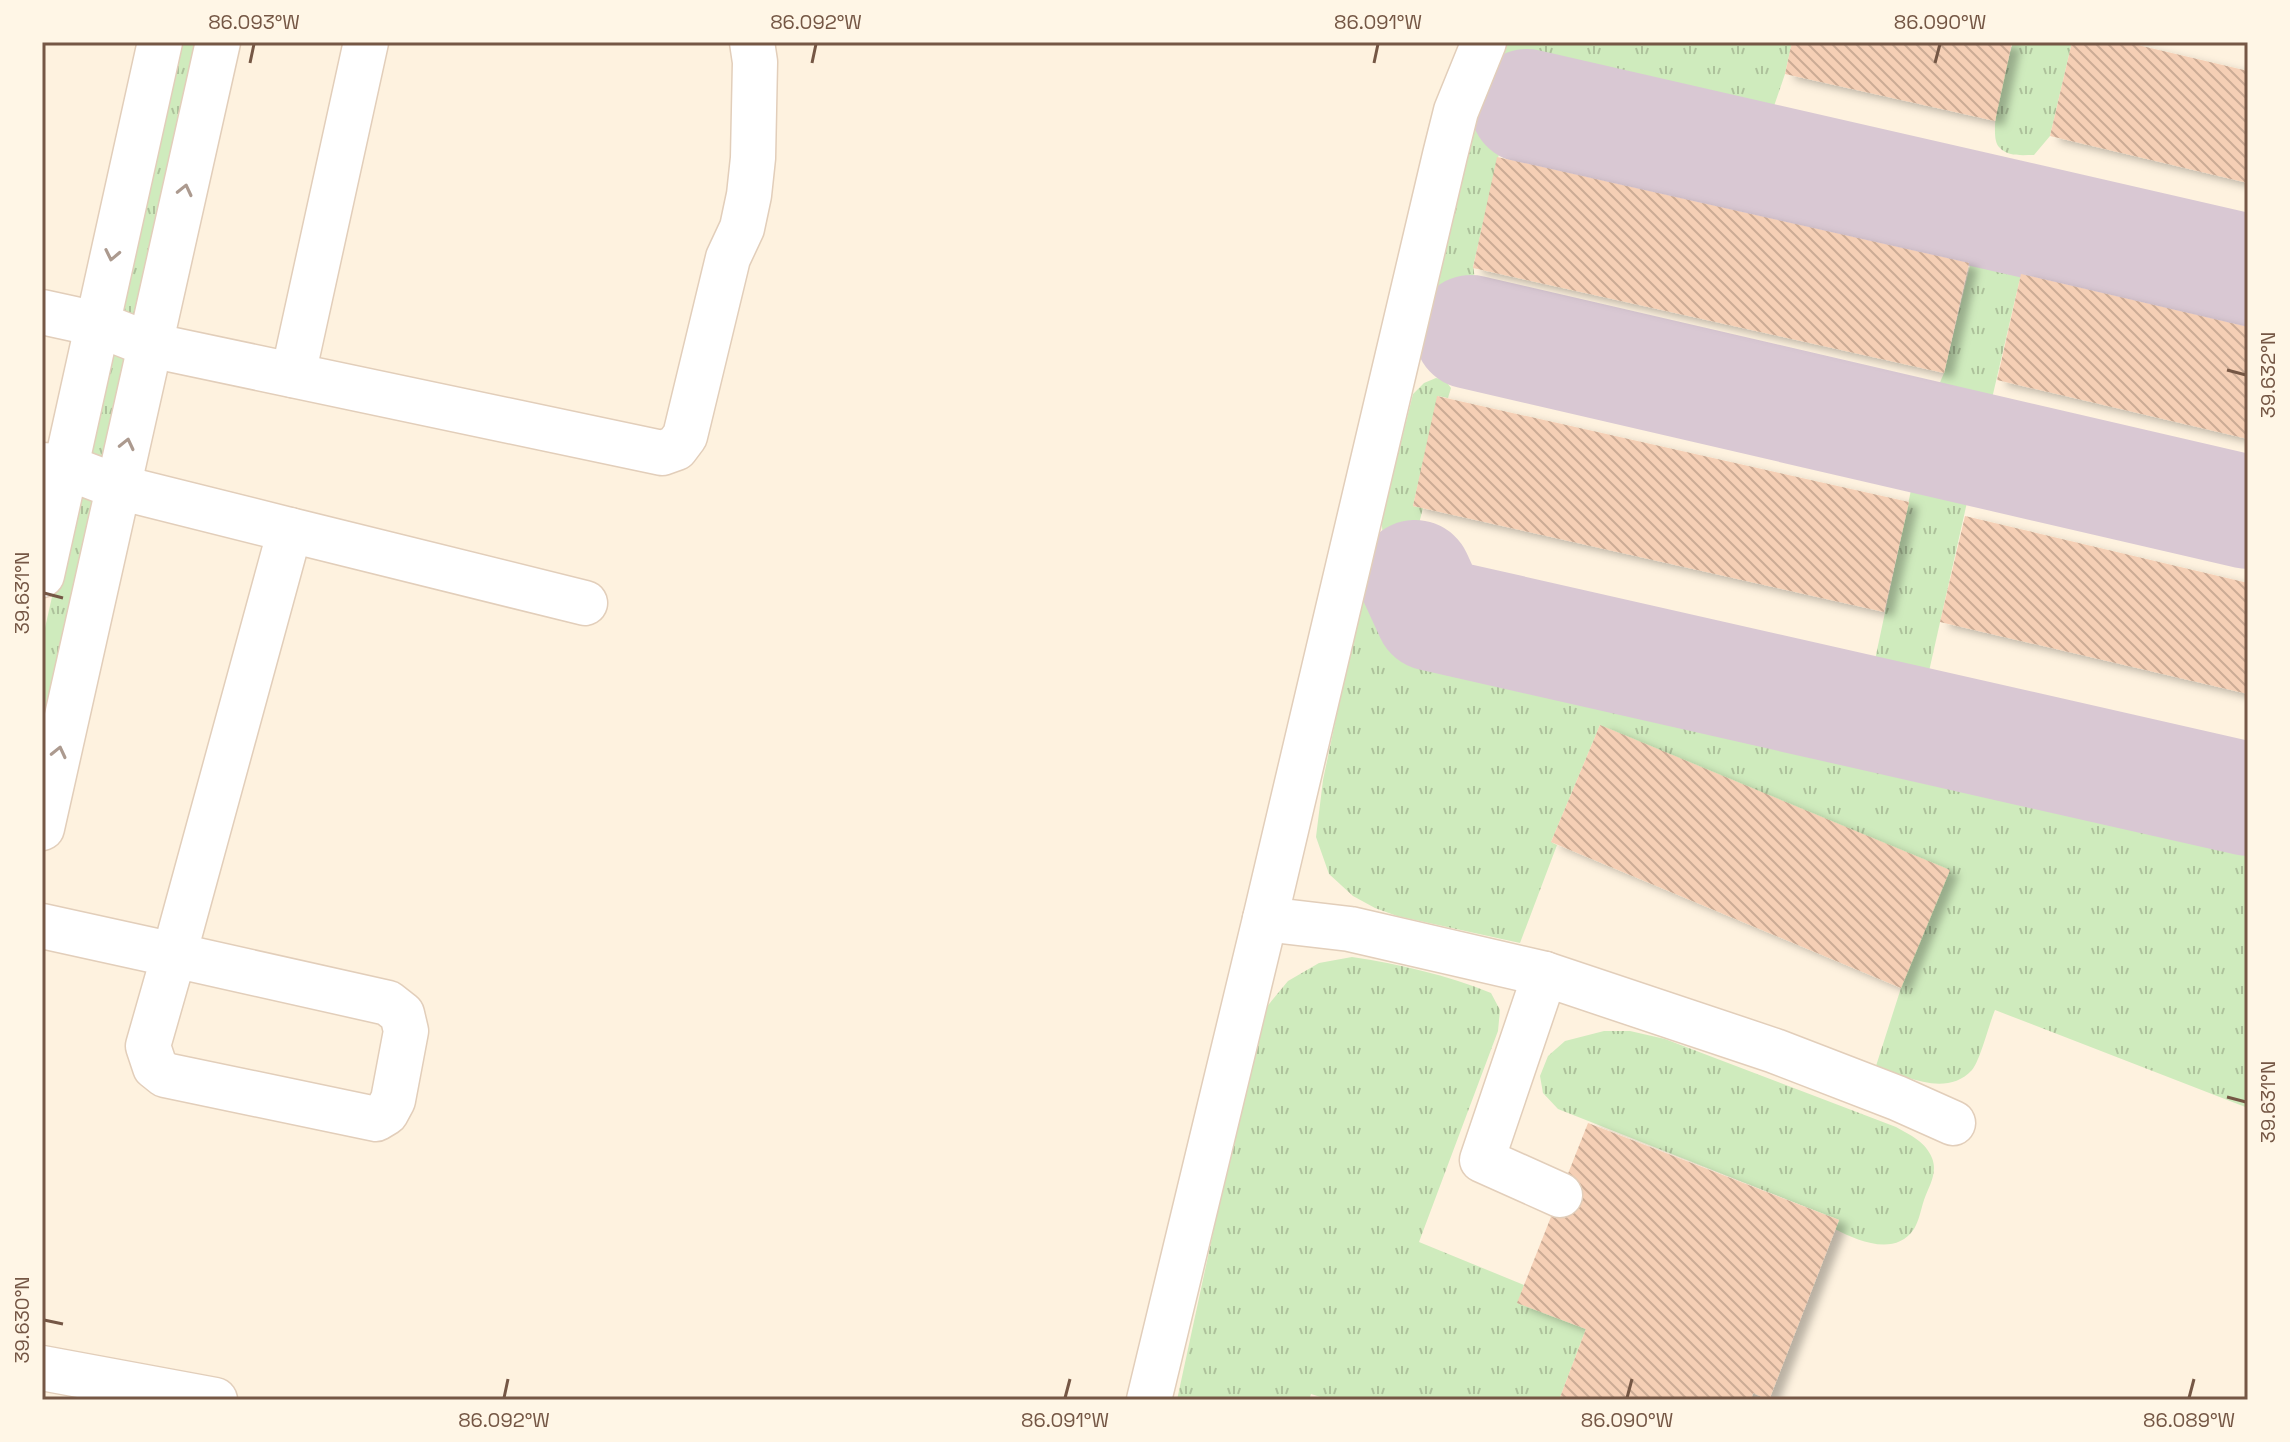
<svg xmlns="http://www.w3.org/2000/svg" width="2290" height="1442" font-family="'Space Grotesk',sans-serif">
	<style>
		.grass { fill: url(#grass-tufts) }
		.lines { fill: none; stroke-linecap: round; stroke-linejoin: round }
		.taxiway { stroke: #d9c8d3; stroke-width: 114 }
		.building { fill: url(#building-back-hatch); filter: url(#shadow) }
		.minor-casing { stroke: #e2ceba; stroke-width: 47 }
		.minor { stroke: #fff; stroke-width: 44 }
		.oneway { stroke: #ac9a8f }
		.ticks { fill: none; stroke: #755745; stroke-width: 3 }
		.neatline { fill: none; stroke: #755745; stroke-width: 3 }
		.ticks-label { font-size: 20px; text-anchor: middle; fill: #755745 }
	</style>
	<defs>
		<pattern id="grass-tufts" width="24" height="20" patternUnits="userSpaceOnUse" patternTransform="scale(2)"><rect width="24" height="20" fill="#cfebbd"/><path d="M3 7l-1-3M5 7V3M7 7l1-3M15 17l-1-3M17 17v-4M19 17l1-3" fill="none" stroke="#adc19b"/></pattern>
		<pattern id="building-back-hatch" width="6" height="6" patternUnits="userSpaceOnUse" patternTransform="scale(2)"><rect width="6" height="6" fill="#f5cfb5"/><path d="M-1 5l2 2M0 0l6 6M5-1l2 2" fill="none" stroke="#cbab95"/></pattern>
		<filter id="shadow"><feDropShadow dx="9" dy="5" stdDeviation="4" flood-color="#0004"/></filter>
	</defs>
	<rect width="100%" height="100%" fill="#fef2df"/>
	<!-- grass -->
	<g class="grass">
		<polygon points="178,42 208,42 42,775 42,641"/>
		<polygon points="1504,42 1792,42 1785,74 1773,109 1762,113 1526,63 1514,70 1502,64 1499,54"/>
		<path d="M2013 42H2072L2050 136 2034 155C2021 155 2008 157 1999 147 1986 133 2008 62 2013 42Z"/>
		<path d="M1489 96 1511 102 1473 267C1478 283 1469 328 1460 342 1456 349 1450 350 1444 352L1430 345 1427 333 1429 314 1475 108Z"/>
		<path d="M1989 244C2008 249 2015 256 2021 274L1990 407 1977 422 1962 427C1934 413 1931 402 1944 373L1974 249Z"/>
		<path d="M1436 378 1445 380 1451 388 1448 398 1438 396 1413 506 1423 508 1410 559C1388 552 1381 542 1382 518L1413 394 1424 383Z"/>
		<polygon points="1927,471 1961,477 1970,489 1923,698 1869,688 1914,476"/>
		<path d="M1394 584 1405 588 1392 649 2248 848V1108L1995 1010C1989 1024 1980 1061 1972 1070 1946 1098 1905 1076 1876 1066L1901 988 1600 725 1551 842 1557 845 1520 943 1397 916 1375 908 1353 896 1329 874 1316 837 1323 780 1362 595 1371 585Z"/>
		<path d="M1352 957C1399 964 1447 975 1491 993L1500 1010 1498 1031 1419 1242 1524 1285 1518 1303 1586 1329 1559 1400H1330L1311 1394 1309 1400H1177L1260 1015 1288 981 1319 963Z"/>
		<path d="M1604 1031H1630L1665 1039 1896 1127C1910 1135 1926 1142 1932 1158 1938 1173 1929 1186 1924 1200 1921 1209 1919 1221 1914 1229 1895 1257 1858 1241 1835 1229L1839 1220 1558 1109 1543 1093 1540 1076 1548 1056 1565 1041Z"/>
	</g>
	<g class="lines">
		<!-- taxiway -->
		<g class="taxiway">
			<polyline points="1527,106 2248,271"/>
			<polyline points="1471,332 2248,512"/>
			<polyline points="1415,577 1432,614 2248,799"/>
		</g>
	</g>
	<!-- building -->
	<g class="building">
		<polygon points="1792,42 2012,42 1995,121 1785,74"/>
		<polygon points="2072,42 2125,42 2248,71 2248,183 2050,136"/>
		<polygon points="1497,157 1969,263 1944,373 1473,268"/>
		<polygon points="2021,274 2248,327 2248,439 1997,380"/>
		<polygon points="1437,396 1909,502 1884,612 1413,506"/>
		<polygon points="1965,516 2248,583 2248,694 1940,622"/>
		<polygon points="1600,725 1950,870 1901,988 1551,842"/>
		<polygon points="1588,1123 1839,1220 1769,1400 1753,1393 1751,1400 1559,1400 1586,1329 1517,1303"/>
	</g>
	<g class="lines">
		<!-- minor casing -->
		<g class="minor-casing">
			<g id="minor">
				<polyline points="42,312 97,324 150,345 662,453 676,448 685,436 728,258 742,228 749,195 753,158 755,62 752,42"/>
				<polyline points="293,375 366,42"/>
				<polyline points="42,465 66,467 118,487 290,530 174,955 42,926"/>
				<polyline points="290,530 585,603"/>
				<polyline points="42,575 160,42"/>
				<polyline points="42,828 218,42"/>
				<polyline points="1265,919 1350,929 1545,974 1775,1051 1897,1098 1953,1123"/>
				<polygon points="174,955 388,1003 402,1014 406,1031 393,1100 386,1113 376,1119 165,1075 155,1067 148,1046"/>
				<polyline points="1545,974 1482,1160 1560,1195"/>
				<polyline points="42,1368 215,1400"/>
				<polyline points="1149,1400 1265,919 1445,155 1456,111 1484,42"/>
			</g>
		</g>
		<!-- minor -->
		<use href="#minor" class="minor"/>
	</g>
	<!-- one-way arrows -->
	<defs><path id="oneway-chevron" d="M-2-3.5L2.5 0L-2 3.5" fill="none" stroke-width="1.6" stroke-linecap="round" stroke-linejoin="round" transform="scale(2)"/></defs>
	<g class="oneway">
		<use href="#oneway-chevron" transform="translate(185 190) rotate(-77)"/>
		<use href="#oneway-chevron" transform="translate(112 255) rotate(102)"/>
		<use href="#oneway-chevron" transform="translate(127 444) rotate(-77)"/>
		<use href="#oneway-chevron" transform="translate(59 752) rotate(-77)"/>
	</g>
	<!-- ticks -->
	<path class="ticks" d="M250 63 254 44M812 63 816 44M1374 63 1378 44M1935 63 1940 44M2227 370 2246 375M44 593 63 598M2227 1097 2246 1102M44 1320 63 1324M504 1398 508 1379M1065 1398 1070 1379M1627 1398 1632 1379M2189 1398 2194 1379"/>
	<!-- border -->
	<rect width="2290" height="1442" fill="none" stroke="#fff6e6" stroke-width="88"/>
	<rect x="44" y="44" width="2202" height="1354" class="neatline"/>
	<g class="ticks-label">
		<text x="254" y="29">86.093°W</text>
		<text x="816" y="29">86.092°W</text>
		<text x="1378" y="29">86.091°W</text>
		<text x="1940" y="29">86.090°W</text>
		<text transform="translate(2268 375) rotate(-90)" y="7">39.632°N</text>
		<text transform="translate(22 593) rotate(-90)" y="7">39.631°N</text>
		<text transform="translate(2268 1102) rotate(-90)" y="7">39.631°N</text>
		<text transform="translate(22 1320) rotate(-90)" y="7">39.630°N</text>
		<text x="504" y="1427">86.092°W</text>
		<text x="1065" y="1427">86.091°W</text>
		<text x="1627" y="1427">86.090°W</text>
		<text x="2189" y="1427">86.089°W</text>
	</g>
</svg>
